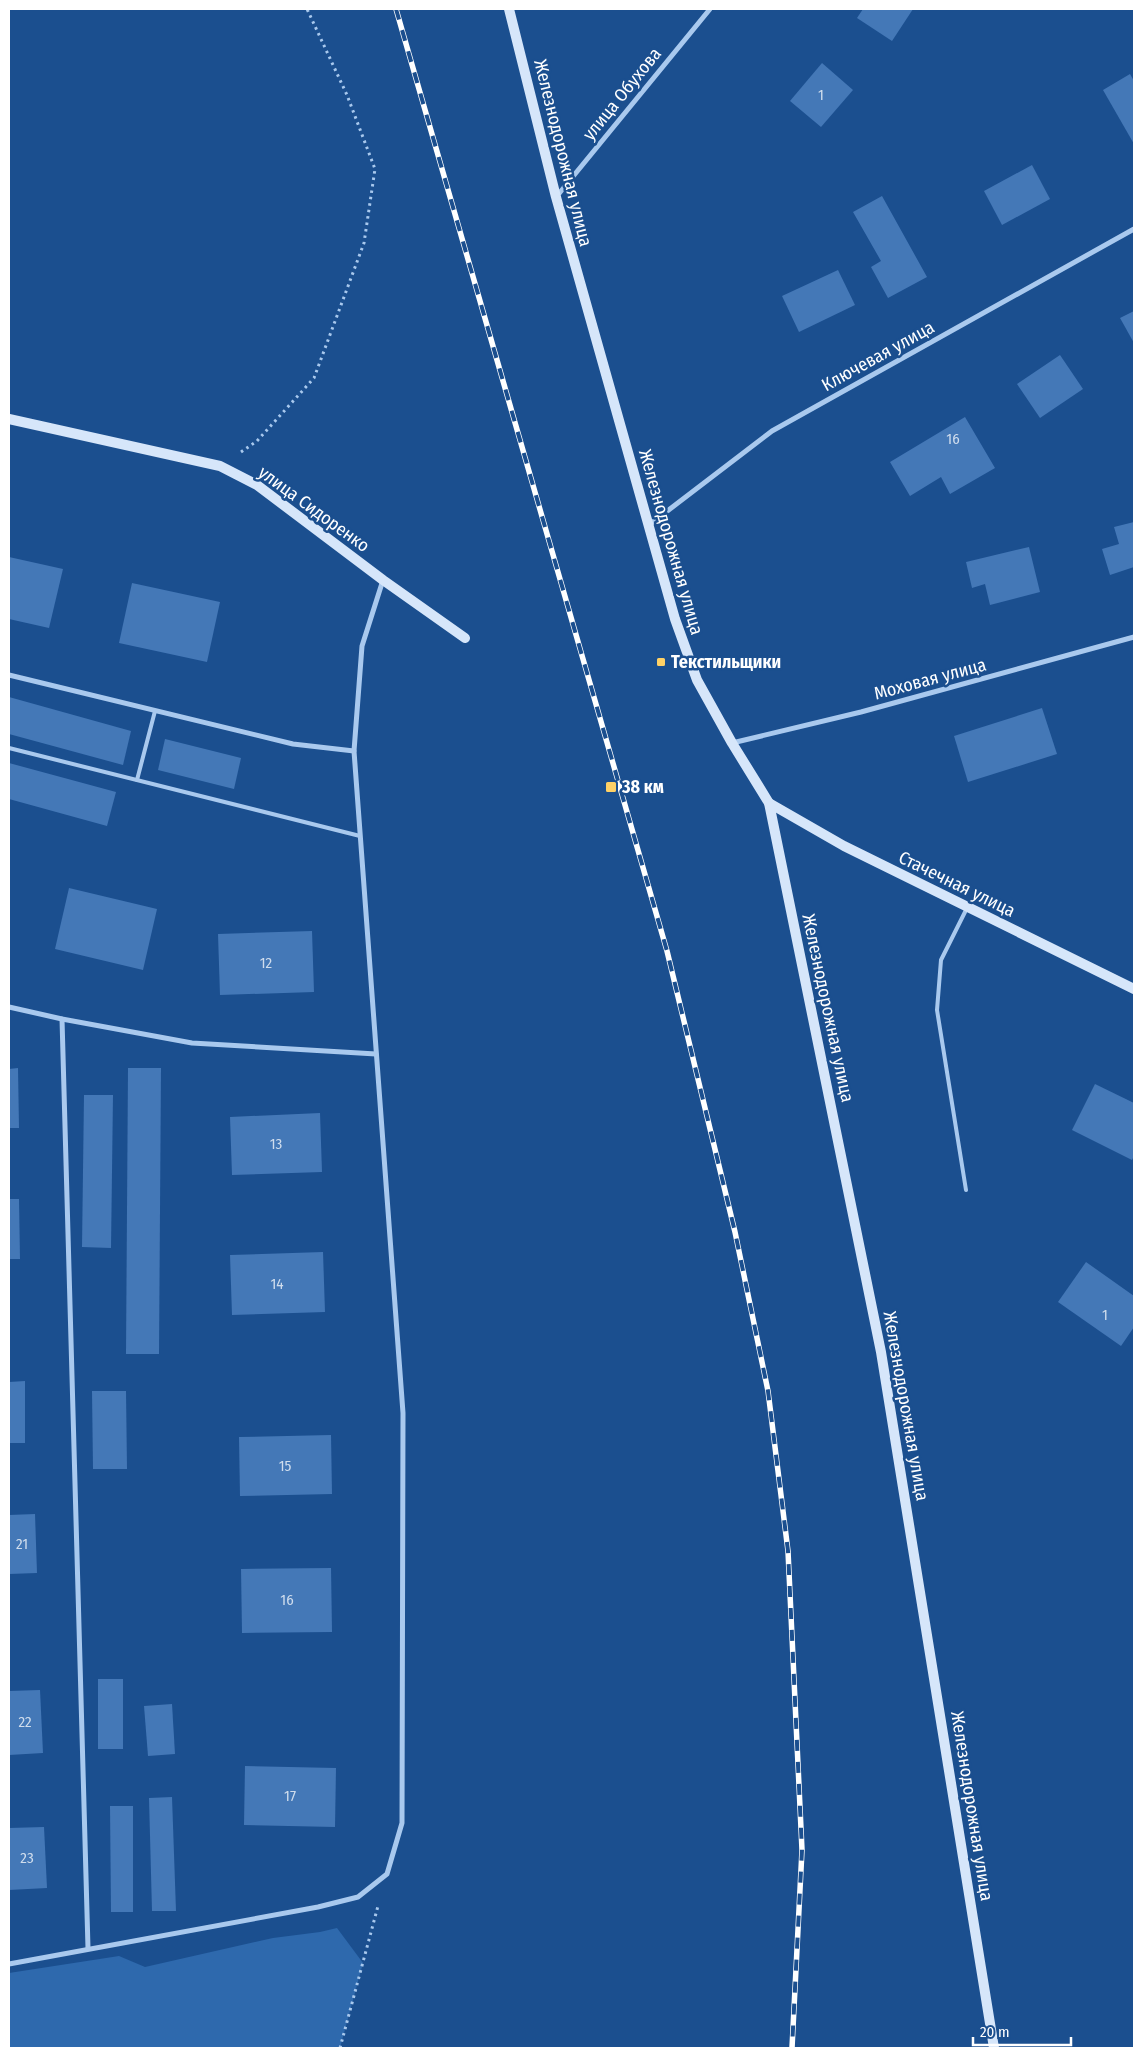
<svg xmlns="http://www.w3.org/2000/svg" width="1143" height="2057" font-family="'Fira Sans Condensed',sans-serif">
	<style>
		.green { fill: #2e69ad }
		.building { fill: #4478b7 }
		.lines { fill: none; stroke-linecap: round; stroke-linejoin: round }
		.path { stroke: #a9c9ee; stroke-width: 3; stroke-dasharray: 2.5 4; stroke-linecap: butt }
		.lane { stroke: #a9c9ee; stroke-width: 4 }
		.street { stroke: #a9c9ee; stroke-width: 5 }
		.secondary { stroke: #d6e6fa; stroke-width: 10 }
		.rail-casing { stroke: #fff; stroke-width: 5.5 }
		.rail { stroke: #1b4f8f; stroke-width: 4; stroke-dasharray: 11; stroke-linecap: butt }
		.poi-dot { fill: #ffd166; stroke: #1b4f8f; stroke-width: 2 }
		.labels { text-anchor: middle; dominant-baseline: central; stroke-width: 5; stroke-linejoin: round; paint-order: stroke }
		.number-label { font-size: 15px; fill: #d0dded }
		.street-label { font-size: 18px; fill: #fff; stroke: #1b4f8f }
		.poi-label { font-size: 18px; font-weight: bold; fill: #fff; stroke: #1b4f8f; text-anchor: start }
	</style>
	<rect width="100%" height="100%" fill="#1b4f8f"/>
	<!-- green -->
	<polygon class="green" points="337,1928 363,1963 340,2048 9,2048 9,1973 119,1956 145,1967 273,1938 320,1932"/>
	<!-- building -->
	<g class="building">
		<polygon points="863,9 913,9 892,41 857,18"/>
		<polygon points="822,63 853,90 821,127 790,101"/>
		<polygon points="1130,74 1134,81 1134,144 1103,90"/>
		<polygon points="1032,165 1050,199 1002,225 984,191"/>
		<polygon points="882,196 927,277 888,298 871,267 881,261 853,212"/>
		<polygon points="838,270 855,305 799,332 782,296"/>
		<polygon points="1134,311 1134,343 1120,318"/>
		<polygon points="1060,355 1083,389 1040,418 1017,384"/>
		<polygon points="965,417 995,468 950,494 941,477 910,496 890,462"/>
		<polygon points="1134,522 1134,567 1110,575 1102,549 1119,544 1114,527"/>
		<polygon points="1029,547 1040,592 990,605 985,584 972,588 966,562"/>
		<polygon points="9,557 63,569 49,628 9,619"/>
		<polygon points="132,583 220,602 207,662 119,643"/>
		<polygon points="9,697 131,731 123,765 9,734"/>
		<polygon points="1042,708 1057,754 968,782 954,736"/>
		<polygon points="165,739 241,758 234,789 158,770"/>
		<polygon points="9,763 116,792 107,826 9,799"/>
		<polygon points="69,888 157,909 143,970 55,949"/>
		<polygon points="312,931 314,992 220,995 218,934"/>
		<polygon points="18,1068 19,1128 9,1128 9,1069"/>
		<polygon points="128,1068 161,1068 159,1354 126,1354"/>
		<polygon points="1095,1084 1134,1103 1134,1156 1132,1160 1072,1130"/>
		<polygon points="84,1095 113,1095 111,1248 82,1247"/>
		<polygon points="320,1113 322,1172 232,1175 230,1117"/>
		<polygon points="9,1199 19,1199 20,1259 9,1259"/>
		<polygon points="323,1252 325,1312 232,1315 230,1255"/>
		<polygon points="1086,1262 1134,1296 1134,1327 1121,1346 1058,1302"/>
		<polygon points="25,1381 25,1443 9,1443 9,1382"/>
		<polygon points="92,1391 126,1391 127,1469 93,1469"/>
		<polygon points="331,1435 332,1494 240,1496 239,1437"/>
		<polygon points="35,1514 37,1573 9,1574 9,1515"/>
		<polygon points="331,1568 332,1632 242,1633 241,1569"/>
		<rect x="98" y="1679" width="25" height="70"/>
		<polygon points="40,1690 43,1753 9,1755 9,1691"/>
		<polygon points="172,1704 175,1754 148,1756 144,1706"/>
		<polygon points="245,1766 336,1768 335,1827 244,1825"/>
		<polygon points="172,1797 176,1911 152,1911 149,1798"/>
		<polygon points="110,1806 133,1806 133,1912 111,1912"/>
		<polygon points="44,1827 47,1888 9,1890 9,1828"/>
	</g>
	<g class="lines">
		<!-- path -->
		<g class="path">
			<polyline points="241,452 257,441 314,378 364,243 375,169 347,95 307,9"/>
			<polyline points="340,2048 378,1906"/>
		</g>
		<!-- lane -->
		<g class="lane">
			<polyline points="9,748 360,836"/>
			<polyline points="137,780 155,711"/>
			<polyline points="966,1190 937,1010 941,960 967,908"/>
		</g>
		<!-- street -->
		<g class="street">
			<polyline points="557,196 710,9"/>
			<polyline points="649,525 772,431 1134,229"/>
			<polyline points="9,675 293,744 354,751"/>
			<polyline points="732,743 861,712 1134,637"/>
			<polyline points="9,1007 62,1019 192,1043 376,1054"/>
			<polyline points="62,1019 88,1948"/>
			<polyline points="9,1964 318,1907 358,1897 387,1874 402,1823 403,1413 354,751 362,646 383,580"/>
		</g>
		<!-- secondary -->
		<g class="secondary">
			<polyline points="509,9 556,197 675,619 697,680 732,743 769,803 881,1352 994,2048"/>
			<polyline points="9,419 220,466 257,485 383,580 465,638"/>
			<polyline points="769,803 844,846 1134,989"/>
		</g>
		<!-- rail casing -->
		<g class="rail-casing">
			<polyline id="rail" points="396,9 667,951 735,1232 768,1391 788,1551 802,1850 792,2048"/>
		</g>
		<!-- rail -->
		<use href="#rail" class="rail"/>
	</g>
	<!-- markers -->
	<g class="poi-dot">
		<rect x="656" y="657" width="10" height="10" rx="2.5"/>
		<rect x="605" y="781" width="12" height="12" rx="2.5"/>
	</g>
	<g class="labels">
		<!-- number labels -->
		<g class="number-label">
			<text x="821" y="95">1</text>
			<text x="953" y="439">16</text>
			<text x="266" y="963">12</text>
			<text x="276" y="1144">13</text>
			<text x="277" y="1284">14</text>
			<text x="1105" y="1315">1</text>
			<text x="285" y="1466">15</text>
			<text x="22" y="1544">21</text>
			<text x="287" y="1600">16</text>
			<text x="25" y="1722">22</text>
			<text x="290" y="1796">17</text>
			<text x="27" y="1858">23</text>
		</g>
		<!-- street labels -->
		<g class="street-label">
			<text transform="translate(622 94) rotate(-51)">улица Обухова</text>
			<text transform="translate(563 153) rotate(76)">Железнодорожная улица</text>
			<text transform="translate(878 356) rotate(-29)">Ключевая улица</text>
			<text transform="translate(314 509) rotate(36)">улица Сидоренко</text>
			<text transform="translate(671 542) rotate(74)">Железнодорожная улица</text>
			<text transform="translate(930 679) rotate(-15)">Моховая улица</text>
			<text transform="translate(957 884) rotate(26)">Стачечная улица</text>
			<text transform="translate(828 1008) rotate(78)">Железнодорожная улица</text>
			<text transform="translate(906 1406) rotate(80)">Железнодорожная улица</text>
			<text transform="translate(972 1806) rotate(81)">Железнодорожная улица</text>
		</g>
		<!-- poi labels -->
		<g class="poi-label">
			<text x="671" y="662">Текстильщики</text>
			<text x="622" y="787">38 км</text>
		</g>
	</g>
	<!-- border -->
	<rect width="1143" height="2057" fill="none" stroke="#ffffff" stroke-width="20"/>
	<!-- scale -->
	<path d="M973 2037v8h98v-8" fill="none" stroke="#ffffff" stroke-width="2.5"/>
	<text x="980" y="2037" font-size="15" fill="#ffffff" stroke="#1b4f8f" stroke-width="4" paint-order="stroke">20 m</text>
</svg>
